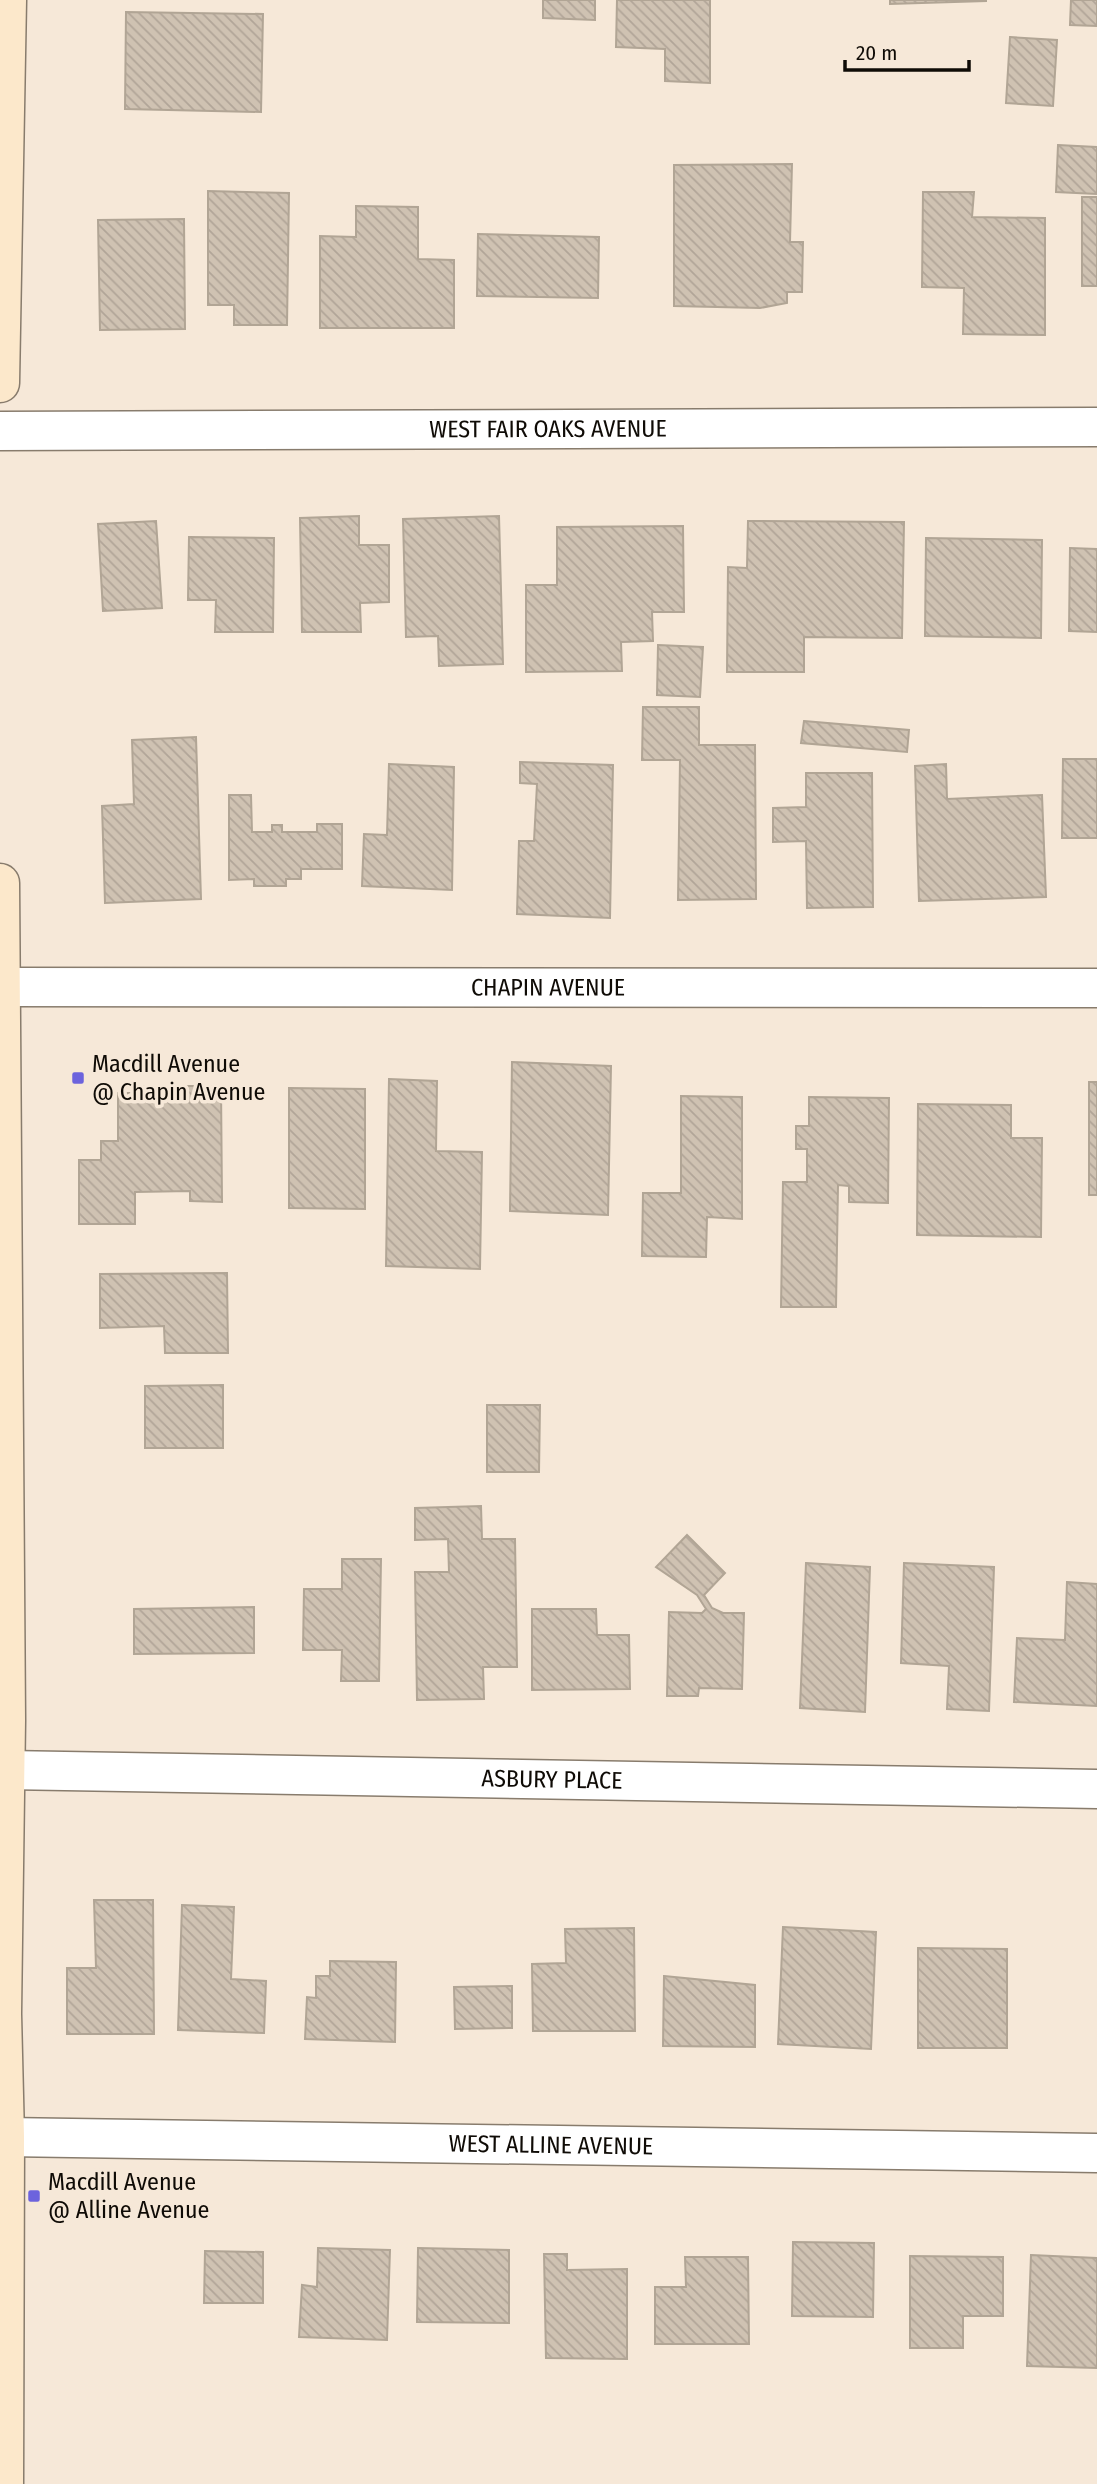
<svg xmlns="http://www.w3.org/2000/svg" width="1097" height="2484" font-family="'Fira Sans Condensed',sans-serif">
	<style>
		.building { fill: url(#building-back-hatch); stroke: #b1a595; stroke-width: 2 }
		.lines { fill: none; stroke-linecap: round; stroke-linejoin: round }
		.street-casing { stroke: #887c6d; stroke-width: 41 }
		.secondary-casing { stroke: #887c6d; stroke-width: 41 }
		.street { stroke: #fff; stroke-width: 38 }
		.secondary { stroke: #fce8cb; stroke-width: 38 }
		.poi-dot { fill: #6c63dd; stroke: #f6e8d8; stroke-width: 2.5 }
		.labels { text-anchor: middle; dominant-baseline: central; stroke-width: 7; stroke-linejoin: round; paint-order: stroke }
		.street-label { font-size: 24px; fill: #0f0b06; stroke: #f6e8d8 }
		.poi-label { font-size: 24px; fill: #0f0b06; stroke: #f6e8d8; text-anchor: start }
	</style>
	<defs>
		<pattern id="building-back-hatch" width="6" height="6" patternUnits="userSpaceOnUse" patternTransform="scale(1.75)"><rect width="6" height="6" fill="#cfc2b2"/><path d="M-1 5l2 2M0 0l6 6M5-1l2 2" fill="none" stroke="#b1a598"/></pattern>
	</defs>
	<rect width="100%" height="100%" fill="#f6e8d8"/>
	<!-- building -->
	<g class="building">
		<polygon points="543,0 595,0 595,20 543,18"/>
		<polygon points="617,0 710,0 710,83 665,81 665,49 616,47"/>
		<polygon points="890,0 986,0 986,1 890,4"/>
		<polygon points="1071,0 1097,0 1097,26 1070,25"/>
		<polygon points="126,12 263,14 261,112 125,109"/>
		<polygon points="1010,37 1057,40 1053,106 1006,103"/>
		<polygon points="1058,145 1097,147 1097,194 1056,192"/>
		<polygon points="792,164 790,242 803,242 802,292 787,292 787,303 760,308 674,306 674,165"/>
		<polygon points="208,191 289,193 287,325 234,325 234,305 208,305"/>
		<polygon points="923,192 974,192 972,217 1045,218 1045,335 963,334 964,288 922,287"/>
		<rect x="1082" y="197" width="15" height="89"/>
		<polygon points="356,206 418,207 418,259 454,260 454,328 320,328 320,236 356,237"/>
		<polygon points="184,219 185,329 100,330 98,220"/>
		<polygon points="478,234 599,237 598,298 477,296"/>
		<polygon points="359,516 359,545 389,545 389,602 360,603 361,632 302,632 300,518"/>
		<polygon points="499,516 503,664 439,666 438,636 406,637 403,519"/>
		<polygon points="156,521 162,608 103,611 98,524"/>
		<polygon points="748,521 904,522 902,638 804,637 804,672 727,672 728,567 747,568"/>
		<polygon points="683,526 684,612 652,612 653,641 621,642 622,671 526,672 526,585 557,585 557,527"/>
		<polygon points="189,537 274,538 273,632 215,632 216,600 188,600"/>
		<polygon points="926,538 1042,540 1041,638 925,636"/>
		<polygon points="1070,548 1097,549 1097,632 1069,631"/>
		<polygon points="658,645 703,647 700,697 657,695"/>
		<polygon points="643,707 699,707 699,745 755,745 756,899 678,900 680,760 642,760"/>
		<polygon points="804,721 909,730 907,752 801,743"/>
		<polygon points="196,737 201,899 105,903 102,806 134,804 132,740"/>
		<polygon points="1063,759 1097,759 1097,838 1062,838"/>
		<polygon points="520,762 613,765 610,918 517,914 519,841 534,841 537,784 520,783"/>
		<polygon points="389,764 454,767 452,890 362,886 364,834 387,835"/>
		<polygon points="946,764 947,799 1042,795 1046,897 919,901 915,766"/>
		<polygon points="806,773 872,773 873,907 807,908 806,841 773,842 773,808 806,807"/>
		<polygon points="229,795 251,795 252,832 272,832 272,825 282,825 282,832 317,832 317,824 342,824 342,869 301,869 301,879 286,879 286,886 254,886 254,879 229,880"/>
		<polygon points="512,1062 611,1066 608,1215 510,1211"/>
		<polygon points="389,1079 437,1081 436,1151 482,1152 480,1269 386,1266"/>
		<rect x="1089" y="1082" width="8" height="113"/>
		<polygon points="133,1086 221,1086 222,1202 190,1201 190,1191 135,1192 135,1224 79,1224 79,1160 101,1160 101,1141 118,1141 118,1093 132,1093"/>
		<polygon points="289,1088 365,1089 365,1209 289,1208"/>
		<polygon points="681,1096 742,1097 742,1219 707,1217 706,1257 642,1256 643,1193 681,1193"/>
		<polygon points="809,1097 889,1098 888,1203 849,1202 849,1186 838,1185 836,1307 781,1307 783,1182 807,1182 807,1149 796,1149 796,1126 809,1126"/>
		<polygon points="918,1104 1011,1105 1011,1138 1042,1138 1041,1237 917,1235"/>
		<polygon points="227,1273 228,1353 165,1353 164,1326 100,1328 100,1274"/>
		<polygon points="223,1385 223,1448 145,1448 145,1386"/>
		<polygon points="487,1405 540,1405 539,1472 487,1472"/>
		<polygon points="481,1506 482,1539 515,1539 517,1667 483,1667 484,1699 417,1700 415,1572 449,1572 448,1539 415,1540 415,1508"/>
		<polygon points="687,1535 725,1573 704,1595 712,1608 723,1613 744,1613 742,1689 699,1688 698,1696 667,1696 669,1612 702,1613 706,1609 697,1595 656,1567"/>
		<polygon points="342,1559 381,1559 379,1681 341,1681 342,1650 303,1650 304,1589 342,1589"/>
		<polygon points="806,1563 870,1567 865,1712 800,1708"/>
		<polygon points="904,1563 994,1567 989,1711 947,1709 949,1666 901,1663"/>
		<polygon points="1067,1582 1097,1584 1097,1706 1014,1702 1017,1638 1065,1640"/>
		<polygon points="254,1607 254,1653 134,1654 134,1609"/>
		<polygon points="532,1609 596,1609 597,1635 629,1635 630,1689 532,1690"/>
		<polygon points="94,1900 153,1900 154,2034 67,2034 67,1968 96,1968"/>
		<polygon points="182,1905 234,1907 231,1979 266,1981 264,2033 178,2030"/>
		<polygon points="783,1927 876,1932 871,2049 778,2044"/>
		<polygon points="634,1928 635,2031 533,2031 532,1964 566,1963 565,1929"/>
		<polygon points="918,1948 1007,1949 1007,2048 918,2048"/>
		<polygon points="330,1961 396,1962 395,2042 305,2039 307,1997 316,1998 316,1976 330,1976"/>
		<polygon points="664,1976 755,1985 755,2047 663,2046"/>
		<polygon points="512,1986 512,2028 455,2029 454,1987"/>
		<polygon points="793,2242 874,2243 873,2317 792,2316"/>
		<polygon points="318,2248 390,2250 387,2340 299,2337 302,2285 317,2287"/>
		<polygon points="418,2248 509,2250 509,2323 417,2322"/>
		<polygon points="205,2251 263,2252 263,2303 204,2303"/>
		<polygon points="544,2254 567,2254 567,2270 627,2269 627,2359 546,2358"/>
		<polygon points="1031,2255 1097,2258 1097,2368 1027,2366"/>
		<polygon points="910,2256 1003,2257 1003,2316 963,2316 963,2348 910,2348"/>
		<polygon points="685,2257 748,2257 749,2344 655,2344 655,2287 686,2287"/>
	</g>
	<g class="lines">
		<!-- street casing -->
		<g class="street-casing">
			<g id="street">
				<path id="s1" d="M0 431 1097 427"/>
				<path id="s2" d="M0 987 1097 988"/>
				<path id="s3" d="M6 1770 1097 1789"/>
				<path id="s4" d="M5 2137 1097 2153"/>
			</g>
		</g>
		<!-- secondary casing -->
		<g class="secondary-casing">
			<g id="secondary">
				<polyline points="0,383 7,0"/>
				<polyline points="0,883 6,1721 2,2014 5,2137 4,2484"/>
			</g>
		</g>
		<!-- street -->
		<use href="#street" class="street"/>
		<!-- secondary -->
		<use href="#secondary" class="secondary"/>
	</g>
	<!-- markers -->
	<g class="poi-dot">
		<rect x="71" y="1071" width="14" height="14" rx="3.5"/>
		<rect x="27" y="2189" width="14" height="14" rx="3.5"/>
	</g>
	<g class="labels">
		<!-- street labels -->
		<g class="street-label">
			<text stroke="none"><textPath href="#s1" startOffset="548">WEST FAIR OAKS AVENUE</textPath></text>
			<text stroke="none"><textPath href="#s2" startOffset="548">CHAPIN AVENUE</textPath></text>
			<text stroke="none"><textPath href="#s3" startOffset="546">ASBURY PLACE</textPath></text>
			<text stroke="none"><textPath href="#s4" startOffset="546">WEST ALLINE AVENUE</textPath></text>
		</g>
		<!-- poi labels -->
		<g class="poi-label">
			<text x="92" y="1064">Macdill Avenue<tspan x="92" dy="28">@ Chapin Avenue</tspan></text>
			<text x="48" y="2182">Macdill Avenue<tspan x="48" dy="28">@ Alline Avenue</tspan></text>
		</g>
	</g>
	<!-- scale -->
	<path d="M845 60v10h124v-10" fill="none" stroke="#0f0b06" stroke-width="3.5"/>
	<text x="856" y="60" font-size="21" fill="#0f0b06" stroke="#f6e8d8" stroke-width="5" paint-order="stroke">20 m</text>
</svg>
